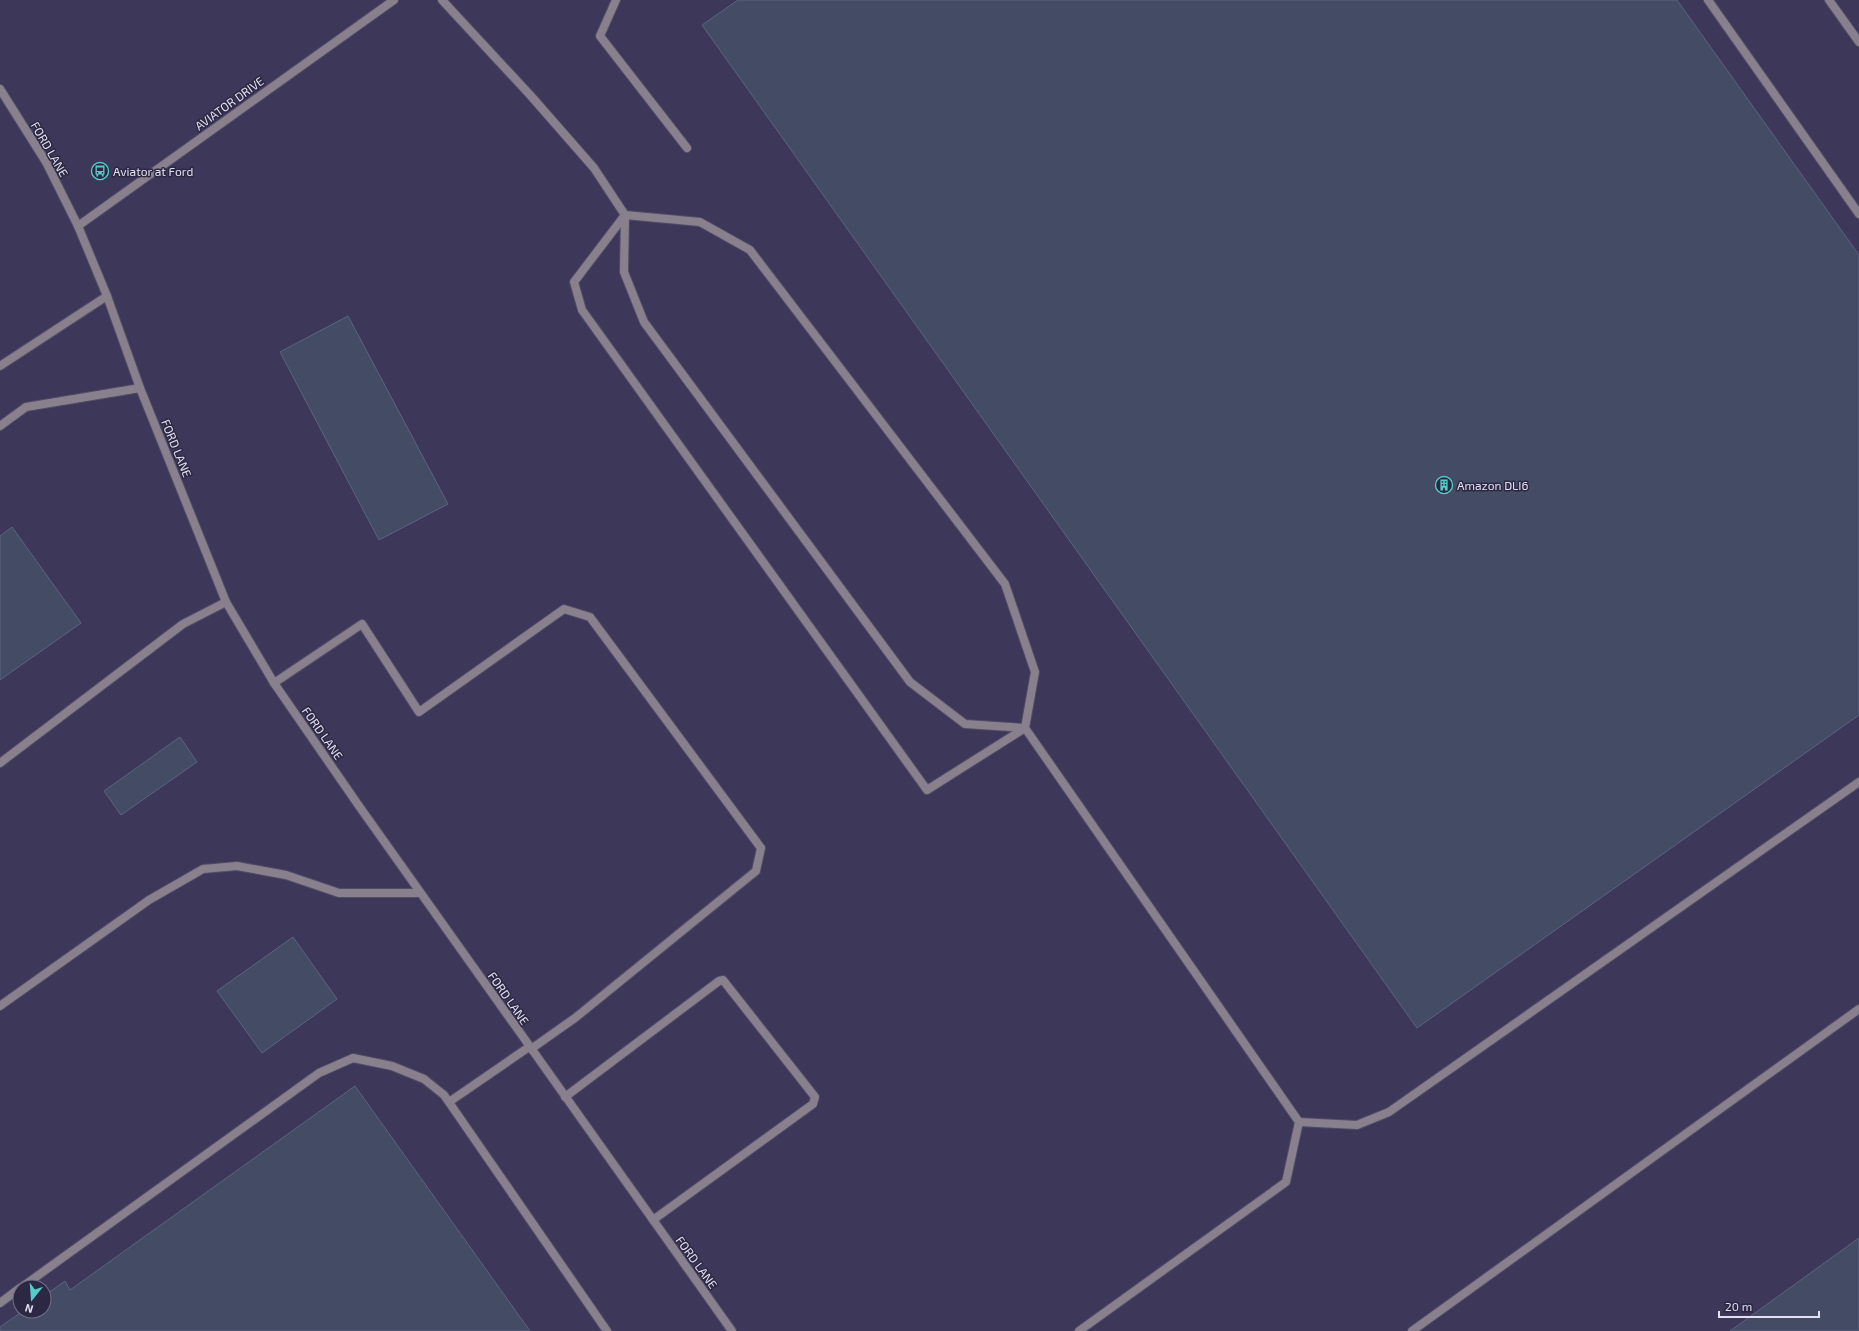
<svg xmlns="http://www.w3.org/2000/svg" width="1859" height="1331" font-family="'Exo 2',sans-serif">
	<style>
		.built { fill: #3d375a; fill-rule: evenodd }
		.building { fill: #444b64; stroke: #5b6482 }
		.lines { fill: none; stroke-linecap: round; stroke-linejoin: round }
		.lane-casing { stroke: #524d67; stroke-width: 10 }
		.street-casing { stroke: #524d67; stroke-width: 10 }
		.lane { stroke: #88818d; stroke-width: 8 }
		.street { stroke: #88818d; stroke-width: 8 }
		.labels { text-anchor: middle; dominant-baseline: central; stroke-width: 3; stroke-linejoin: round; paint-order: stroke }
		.street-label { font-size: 12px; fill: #e2e0f2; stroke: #2c2742 }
		.poi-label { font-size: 12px; fill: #e2e0f2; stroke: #2c2742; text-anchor: start }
	</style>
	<rect width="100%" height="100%" fill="#36314d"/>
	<!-- built -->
	<path class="built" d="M0 0H1859V1331H0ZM20 1287H44V1311H20Z"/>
	<!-- building -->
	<g class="building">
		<polygon points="738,0 1677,0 1859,255 1859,715 1417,1028 702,25"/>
		<polygon points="348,316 448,504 379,540 280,352"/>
		<polygon points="12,527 81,623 0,680 0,536"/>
		<polygon points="180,737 197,762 121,815 104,791"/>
		<polygon points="293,937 337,999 262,1053 217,991"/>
		<polygon points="355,1086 530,1331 0,1331 0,1327 23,1311 44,1311 44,1296 65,1281 70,1290"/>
		<polygon points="1859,1238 1859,1331 1730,1331"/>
	</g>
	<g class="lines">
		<!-- lane casing -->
		<g class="lane-casing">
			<g id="lane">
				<polyline points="442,0 531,96 594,168 625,215 624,272 644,322 910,682 965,724 1025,728 1299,1122 1286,1182 1079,1331"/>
				<polyline points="616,0 600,36 687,148"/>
				<polyline points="1708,0 1859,214"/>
				<polyline points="1829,0 1859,42"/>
				<polygon points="625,215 700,222 750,250 1005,584 1035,672 1025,728 927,790 582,310 574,282"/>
				<polyline points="0,366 107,296"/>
				<polyline points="0,426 26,407 140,388"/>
				<polyline points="274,683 362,624 419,712 564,609 590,617 761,848 756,871 575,1018 531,1049"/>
				<polyline points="0,763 183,624 226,602"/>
				<polyline points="0,1006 149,900 203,869 237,866 286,875 339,893 420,893"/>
				<polyline points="565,1097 719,981 723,980 815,1097 813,1104 653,1220"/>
				<polyline points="449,1102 529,1047"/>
				<polyline points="1299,1122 1357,1125 1389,1112 1859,782"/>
				<polyline points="22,1287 319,1073 353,1058 392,1066 424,1079 444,1095 607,1331"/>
				<polyline points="0,1303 20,1288"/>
				<polyline points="1412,1331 1859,1009"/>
			</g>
		</g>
		<!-- street casing -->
		<g class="street-casing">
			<g id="street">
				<polyline points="0,89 46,162 78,226 107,296 140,388 226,602 274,683 359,806 732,1331"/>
				<polyline points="78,226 394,0"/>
			</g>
		</g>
		<!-- lane -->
		<use href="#lane" class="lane"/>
		<!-- street -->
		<use href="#street" class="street"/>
	</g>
	<!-- icons -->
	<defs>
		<g id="bus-ring" transform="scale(0.9)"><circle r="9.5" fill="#2c2742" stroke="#53cdca" stroke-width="1.5"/><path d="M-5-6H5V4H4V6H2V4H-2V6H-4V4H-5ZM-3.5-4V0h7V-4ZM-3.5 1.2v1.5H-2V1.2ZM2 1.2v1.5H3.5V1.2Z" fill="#53cdca"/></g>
		<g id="building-ring" transform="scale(0.9)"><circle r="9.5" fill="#2c2742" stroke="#53cdca" stroke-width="1.5"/><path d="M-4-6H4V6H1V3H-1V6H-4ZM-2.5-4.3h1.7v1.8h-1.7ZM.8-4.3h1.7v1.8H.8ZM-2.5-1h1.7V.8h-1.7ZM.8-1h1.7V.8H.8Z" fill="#53cdca"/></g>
	</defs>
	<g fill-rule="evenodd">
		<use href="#bus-ring" x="100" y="171"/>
		<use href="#building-ring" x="1444" y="485"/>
	</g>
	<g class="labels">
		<!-- street labels -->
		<g class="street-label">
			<text transform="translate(229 103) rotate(-36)">AVIATOR DRIVE</text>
			<text transform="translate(50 149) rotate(60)">FORD LANE</text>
			<text transform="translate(177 448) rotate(68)">FORD LANE</text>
			<text transform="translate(323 733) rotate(55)">FORD LANE</text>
			<text transform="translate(509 998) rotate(55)">FORD LANE</text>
			<text transform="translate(697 1262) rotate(54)">FORD LANE</text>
		</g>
		<!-- poi labels -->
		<g class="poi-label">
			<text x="113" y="171">Aviator at Ford</text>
			<text x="1457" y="485">Amazon DLI6</text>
		</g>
	</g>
	<!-- north arrow -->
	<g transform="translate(32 1299) rotate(197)"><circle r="19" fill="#2c2742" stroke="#757188"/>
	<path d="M0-3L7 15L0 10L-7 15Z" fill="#53cdca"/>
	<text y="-6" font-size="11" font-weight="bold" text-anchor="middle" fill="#e2e0f2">N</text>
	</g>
	<!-- scale -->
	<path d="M1719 1311v6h100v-6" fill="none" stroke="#e2e0f2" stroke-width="2"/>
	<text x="1725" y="1311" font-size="12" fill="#e2e0f2" stroke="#2c2742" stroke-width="3" paint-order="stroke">20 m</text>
</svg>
